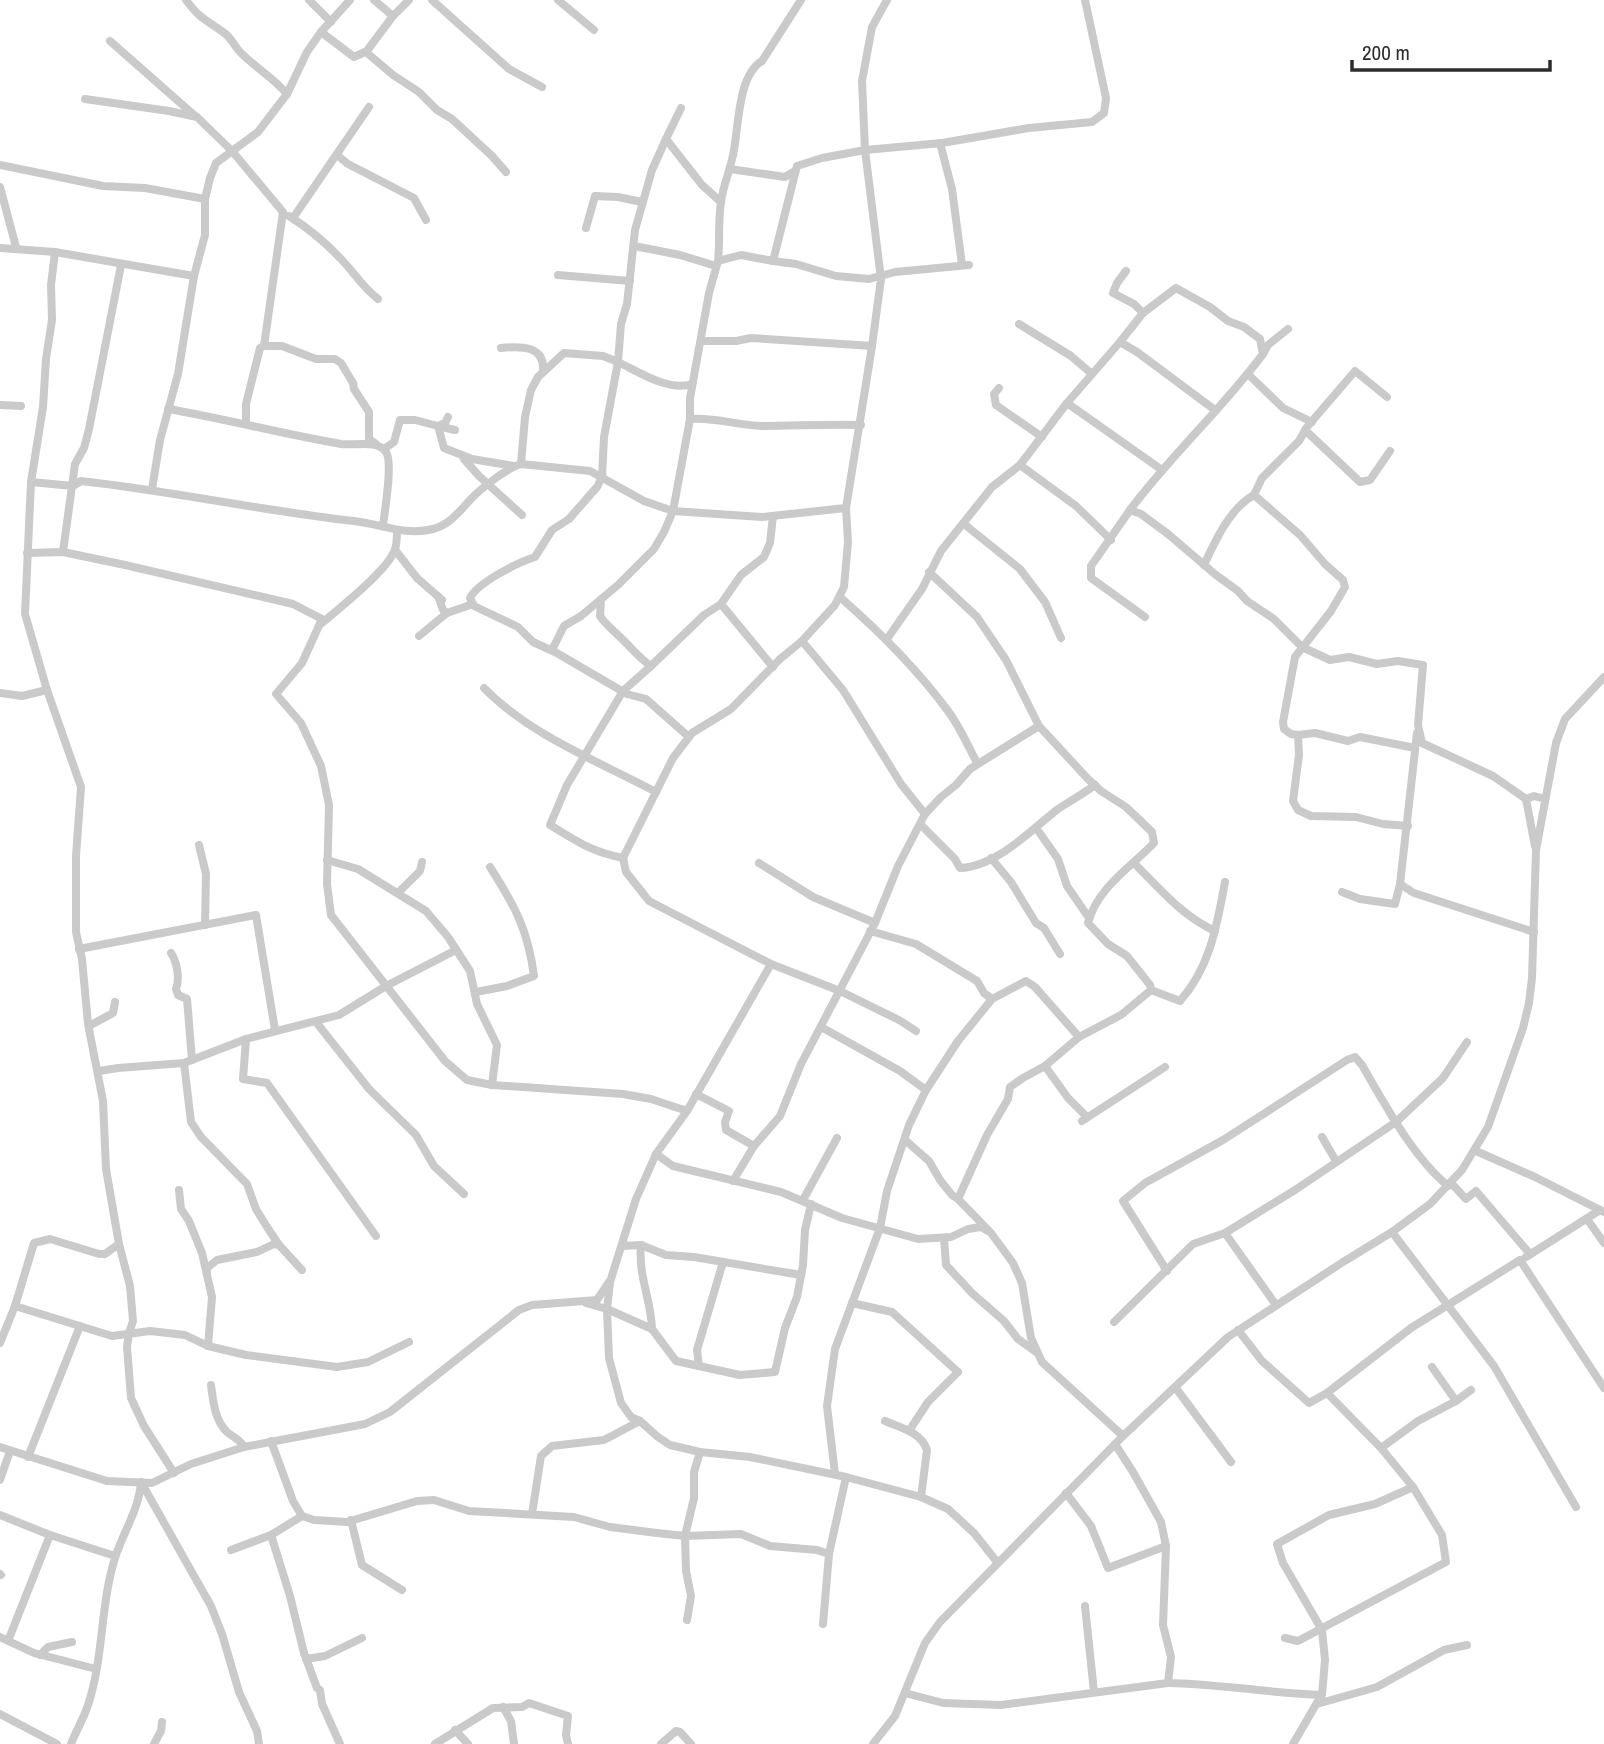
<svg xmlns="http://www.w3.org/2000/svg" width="1604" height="1744" font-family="'Archivo Narrow',sans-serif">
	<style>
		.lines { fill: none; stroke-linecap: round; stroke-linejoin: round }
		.minor { stroke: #cacaca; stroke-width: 8 }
	</style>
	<rect width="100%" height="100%" fill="#fff"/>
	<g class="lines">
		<!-- minor -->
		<g class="minor">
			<path d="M186 0C200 19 205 19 223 32 231 37 235 47 241 53 256 68 274 78 287 94"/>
			<polyline points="309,0 331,22"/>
			<polyline points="374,0 393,16"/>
			<polyline points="432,0 509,69 542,87"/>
			<polyline points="558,0 594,30"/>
			<polyline points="321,32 354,57 367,51 366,52 393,16 409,0"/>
			<polyline points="110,41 194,115"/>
			<polyline points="366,52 393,75 419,92 437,110 452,119 492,156 506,172"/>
			<polyline points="85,99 169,111 197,117 232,151 283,212 264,346 282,346 316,359 335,359 341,363 353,383 354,389 369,412 369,439 376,444"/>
			<polyline points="666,139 681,108"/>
			<polyline points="940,143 952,189 962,265"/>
			<polyline points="337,155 348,164 414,198 426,220"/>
			<polyline points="0,165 103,186 145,188 205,199"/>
			<polyline points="730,169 785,177 795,171"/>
			<polyline points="0,187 16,247"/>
			<path d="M289 216C308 228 325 242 340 258 354 272 362 287 378 299"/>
			<polyline points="293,218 369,107"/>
			<polyline points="586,228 595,196 618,197 642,202"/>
			<polyline points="634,246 680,255 716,266"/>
			<polyline points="0,248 55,252 194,276"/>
			<polyline points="55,252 51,285 52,320 46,359 43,407 31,482 25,614 47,690 81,787 76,856 76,932 82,959 88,1024 103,1101 106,1169 119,1244 130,1286 133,1321 129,1333 127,1347 131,1398 144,1426 174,1473"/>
			<path d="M718 261C720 242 718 220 721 202 723 186 730 170 733 155 739 128 737 76 762 61L801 0"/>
			<polyline points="773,261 796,264 836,276 869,279 895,272 969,265"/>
			<polyline points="1126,271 1117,283 1113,293 1134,304 1143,313"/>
			<polyline points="558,275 630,281"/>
			<polyline points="1019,324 1071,356 1092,374"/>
			<polyline points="701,341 736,341 751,338 872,346 846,508 848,542 844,587 835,605 802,641 843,690 901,784 925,814"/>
			<polyline points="872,346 881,279 865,150 862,81 872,27 887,0"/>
			<path d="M501 348C520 346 545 345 543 371"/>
			<polyline points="1263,354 1268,345 1288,329"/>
			<polyline points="1248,374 1283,408 1312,422"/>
			<polyline points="999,388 994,394 996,405 1042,437"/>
			<polyline points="1067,403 1162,470"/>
			<polyline points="0,405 21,406"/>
			<path d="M168 409C226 419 283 434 341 444 355 446 377 439 386 452 393 462 385 510 383 525"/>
			<polyline points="448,417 445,423 438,426 455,430"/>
			<path d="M690 419C714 417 737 425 761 426 794 426 827 424 861 425"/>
			<polyline points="246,424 246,404 260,348 264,346"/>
			<polyline points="1305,430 1360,482 1370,480 1390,451"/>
			<polyline points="384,449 394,442 400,420 415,420 438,426 444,448 472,459 514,466"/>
			<polyline points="464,459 479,476 522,515"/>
			<polyline points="521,464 525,417 531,390 538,377 564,353 603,356 618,362 621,324 627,304 635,230 652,170 666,139 702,185 721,202"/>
			<polyline points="1020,465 1067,403 1120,342"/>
			<path d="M31 482 73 486 81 481C172 491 263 511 354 521 381 524 405 536 433 529 449 525 459 512 470 500 480 489 507 468 521 464L590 471 644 501 673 511 762 517 846 508"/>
			<polyline points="152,489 160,440 178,374 194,276 205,235 205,199 210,178 216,163 258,132 287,94 307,52 321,32 350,0"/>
			<polyline points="1254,495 1262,478 1299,441 1307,427 1355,371 1387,397"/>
			<path d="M1130 510C1171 455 1222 409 1263 354L1260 339 1244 327 1228 321 1210 307 1176 288 1143 313 1120 342 1137 352 1215 410"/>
			<polyline points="964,524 1020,569 1045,602 1061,638"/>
			<polyline points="396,551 417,578 442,600"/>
			<polyline points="63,552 75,464 84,448 89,429 121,265"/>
			<polyline points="27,553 63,552 125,565 293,604 322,619 302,663 276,694 301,723 321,766 329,805 327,884 331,915 445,1061 467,1080 492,1085 623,1094 651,1099 687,1111"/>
			<path d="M1204 565C1215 541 1230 508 1254 495L1300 535 1325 564 1343 580 1345 587 1331 611 1295 657 1283 722 1284 729 1291 734 1298 735 1299 755 1293 801 1298 810 1311 816 1356 817 1383 824 1408 826"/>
			<path d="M929 572 977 617 1006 660 1039 726 1088 779 1101 791 1126 807 1152 832 1154 843C1130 868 1097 888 1088 923L1108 944 1127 956 1150 985 1151 990 1121 1015 1079 1037 1045 1066 1023 1078 1010 1087 1008 1099 987 1135 958 1199"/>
			<path d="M841 598C881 633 917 669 948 711 960 727 968 746 977 763"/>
			<path d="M601 600 600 616C606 625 613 630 620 637 631 647 638 657 651 666L704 615 721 604 773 667"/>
			<polyline points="721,604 741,575 764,557 770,543 773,516"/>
			<polyline points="447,613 473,604"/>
			<polyline points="1145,617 1091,578 1091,566 1130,510 1141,514 1168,534 1216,575 1238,591 1247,601 1274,619 1302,647 1330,660 1349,657 1377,664 1398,661 1423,665 1418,725 1422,743 1493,776 1526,799 1535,846"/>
			<path d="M322 623C341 607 384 573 394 552 397 546 397 537 397 530"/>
			<polyline points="419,636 447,613 443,610 438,596"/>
			<polyline points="887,639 922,589 941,551 992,487 1020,465 1076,506 1111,540"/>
			<polyline points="552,650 564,626 581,616 618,585 654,549 664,532 673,511 690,419 690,398 709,293 718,261 741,255 773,261 797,166 822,158 865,150 942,143 1029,128 1092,122 1104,113 1106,98 1085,0"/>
			<path d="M651 666 623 691 567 785 550 825C577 841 591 852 623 858L673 758 692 733 731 709 780 659 802 641"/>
			<path d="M484 688C531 736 598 761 656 792"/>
			<polyline points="0,693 22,696 47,690"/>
			<polyline points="1417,733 1400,884 1414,893 1534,932"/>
			<polyline points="1298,735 1315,733 1348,741 1360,737 1415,748"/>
			<path d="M689 737 646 699 627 694 555 652 533 642 518 627 474 606 470 598C478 582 519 562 535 557L552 530 569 519 597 487 602 477 604 437 618 362C639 372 669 392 692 384"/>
			<polyline points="1526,799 1534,796 1545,799"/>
			<path d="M922 826 955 859 960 868C996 867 1031 830 1058 809 1070 801 1083 794 1095 785"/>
			<polyline points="1039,832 1058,859 1067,886 1089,918"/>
			<polyline points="199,845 206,874 205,925"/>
			<polyline points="623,858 626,872 649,901 771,964 840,991 899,1020 916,1031"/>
			<polyline points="991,858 1011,882 1036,923 1044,928 1060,954"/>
			<polyline points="327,860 358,869 426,911 448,937 470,971 477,1004 497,1045 492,1085"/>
			<polyline points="759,863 813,897 875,923"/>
			<path d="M1134 863C1160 889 1182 916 1215 931"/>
			<polyline points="1342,892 1360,899 1395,904 1400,884"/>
			<polyline points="398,893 420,871 422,862"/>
			<polyline points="870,931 916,944 977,981 984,993 992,999"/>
			<polyline points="79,949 256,915 275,1030"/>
			<path d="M171 953C177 962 180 978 176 989L178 995 187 999 192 1060"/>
			<polyline points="771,964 687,1111 656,1154 636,1199 610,1282 607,1309 609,1358 621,1403 631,1417 640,1421 658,1437 670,1445 700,1452 750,1457 846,1477 921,1497 948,1509 974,1533 997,1562"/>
			<path d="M1151 990 1180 1001C1210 968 1217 925 1225 882"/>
			<path d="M476 992 507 986 534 976C528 930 515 906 490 867"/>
			<polyline points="316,1022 369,1089 416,1135 434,1166 464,1194"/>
			<polyline points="89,1026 113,1013 115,1002"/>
			<polyline points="821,1027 900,1071 926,1090"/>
			<polyline points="246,1039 243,1079 267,1083 376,1236"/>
			<polyline points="184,1063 191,1122 201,1137 247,1184 256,1209 267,1227 279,1245 302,1270"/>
			<polyline points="1045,1066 1068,1098 1087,1117"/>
			<polyline points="99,1071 118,1068 184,1063 246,1039 339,1015 386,986 456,950"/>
			<polyline points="696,1094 729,1111 725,1122 726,1130 754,1146"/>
			<polyline points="1082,1121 1165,1067"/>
			<polyline points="1322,1137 1336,1161"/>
			<polyline points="905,1140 929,1161 940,1180 952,1195 958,1199 991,1233 1013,1263 1022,1283 1031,1338 1042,1362 1123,1436"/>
			<polyline points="1476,1151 1535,1177 1604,1212"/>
			<polyline points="656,1154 673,1166 781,1192 842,1218 918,1239 951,1237 968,1229 981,1227 988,1231"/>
			<polyline points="733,1181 754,1146 780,1116 801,1064 875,923 898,866 925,814 941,797 956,785 970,769 1039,726"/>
			<polyline points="1451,1183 1466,1199 1476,1191 1530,1254"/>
			<polyline points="179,1190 181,1209 189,1221 202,1253 212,1297 208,1346"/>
			<polyline points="803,1200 837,1138"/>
			<polyline points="1587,1219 1604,1243"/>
			<polyline points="1392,1232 1494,1366 1576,1507"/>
			<polyline points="1225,1233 1276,1305"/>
			<polyline points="944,1238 946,1265 973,1294 1004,1321 1018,1339 1036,1352"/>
			<path d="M641 1245C638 1276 651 1299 652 1329"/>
			<polyline points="623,1246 641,1245 666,1255 694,1257 801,1275"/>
			<polyline points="1526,1257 1600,1210"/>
			<polyline points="207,1271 207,1268 217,1260 257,1252 274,1244 279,1245"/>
			<path d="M1167 1271 1123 1201 1145 1183 1223 1140 1347 1060 1355 1057 1362 1065C1385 1105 1413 1157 1448 1186"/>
			<polyline points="586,1303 607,1309 652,1329 676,1361 740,1375 775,1372 785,1328 797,1297 803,1265 805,1230 811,1204"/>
			<polyline points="852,1303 892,1312 958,1372 928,1402 909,1431"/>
			<polyline points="15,1306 112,1336 150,1331 185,1335 208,1346 246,1355 337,1367 368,1362 409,1342"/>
			<polyline points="1114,1322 1193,1244 1225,1233 1295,1190 1396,1122 1443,1078 1467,1042"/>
			<polyline points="0,1343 15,1306 34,1243 50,1239 99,1254 105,1254 119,1244"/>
			<polyline points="699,1366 697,1350 723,1262"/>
			<path d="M211 1385C213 1401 215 1421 227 1432 234 1438 240 1439 244 1447"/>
			<polyline points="1175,1387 1231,1462"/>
			<polyline points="1327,1393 1411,1328 1520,1260 1604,1388"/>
			<polyline points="1456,1401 1471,1390"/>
			<path d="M885 1421C901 1428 921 1432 927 1450L921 1497"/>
			<polyline points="0,1447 107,1481 152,1483 191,1464 244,1447 365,1424 390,1412 519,1310 532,1305 597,1300 609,1282"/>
			<polyline points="1381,1448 1418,1421 1456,1401 1432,1367"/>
			<polyline points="28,1457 80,1326"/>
			<polyline points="835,1474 827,1406 835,1349 880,1228 887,1191 909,1125 926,1090 958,1041 992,999 1026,981 1035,987 1079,1037"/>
			<polyline points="0,1480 10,1451"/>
			<polyline points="141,1482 211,1606 222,1634 239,1692 257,1731 259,1744"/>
			<polyline points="1066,1493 1091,1526 1108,1568 1166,1546"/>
			<polyline points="532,1514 541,1456 552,1446 604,1440 640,1421"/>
			<polyline points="0,1515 50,1535 115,1556"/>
			<polyline points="302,1516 314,1520 347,1522 417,1501 434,1500 469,1511 574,1517 610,1527 657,1533 685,1536 741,1534 770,1546 817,1550 829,1554"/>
			<polyline points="351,1520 362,1565 402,1590"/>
			<polyline points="271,1535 290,1596 304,1653 317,1688 320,1690 322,1704 340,1744"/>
			<polyline points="231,1550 271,1535 302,1516 293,1501 271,1441"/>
			<polyline points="0,1574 1,1575"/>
			<polyline points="1085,1606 1094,1692"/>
			<polyline points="687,1620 691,1596 686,1571 685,1536 694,1498 694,1472 700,1452"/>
			<polyline points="823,1624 829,1554 846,1477"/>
			<polyline points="0,1637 34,1653 96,1669"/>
			<polyline points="1285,1638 1298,1641 1446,1562 1442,1535 1413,1487"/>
			<polyline points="8,1641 50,1535"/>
			<polyline points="40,1655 48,1647 72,1642"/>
			<polyline points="306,1659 325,1656 362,1638"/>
			<path d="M1168 1683C1219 1684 1270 1693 1322 1695L1325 1660 1322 1630 1283 1563 1277 1544 1329 1515 1375 1504 1413 1487 1381 1448 1327 1393 1309 1403 1262 1361 1238 1330"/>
			<polyline points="905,1693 943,1703 1001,1705 1168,1683 1171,1657 1163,1625 1166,1546 1161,1522 1133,1472 1115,1444"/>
			<polyline points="1317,1704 1377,1687 1444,1650 1467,1645"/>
			<polyline points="503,1707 511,1721 514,1744"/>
			<polyline points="0,1714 57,1744"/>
			<polyline points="455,1730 468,1744"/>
			<path d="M71 1744C76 1731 84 1718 88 1705 104 1657 100 1605 115 1558 123 1532 139 1510 141 1482"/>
			<polyline points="154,1744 161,1731 162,1722"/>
			<polyline points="435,1744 493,1708 522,1707 529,1703 568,1716 566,1735 568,1744"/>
			<polyline points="661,1744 676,1731 680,1732 691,1744"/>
			<polyline points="873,1744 895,1716 925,1643 940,1622 1123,1436 1228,1337 1343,1262 1392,1232 1430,1204 1462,1170 1488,1127 1523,1028 1529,1003 1532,978 1536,850 1556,743 1565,719 1604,677"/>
			<polyline points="1293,1744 1318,1701"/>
		</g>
	</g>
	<!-- scale -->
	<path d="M1352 60v10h198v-10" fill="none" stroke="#2d2d2d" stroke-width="3.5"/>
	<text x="1362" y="60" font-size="21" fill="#2d2d2d" stroke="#ffffff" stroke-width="5" paint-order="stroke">200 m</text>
</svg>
